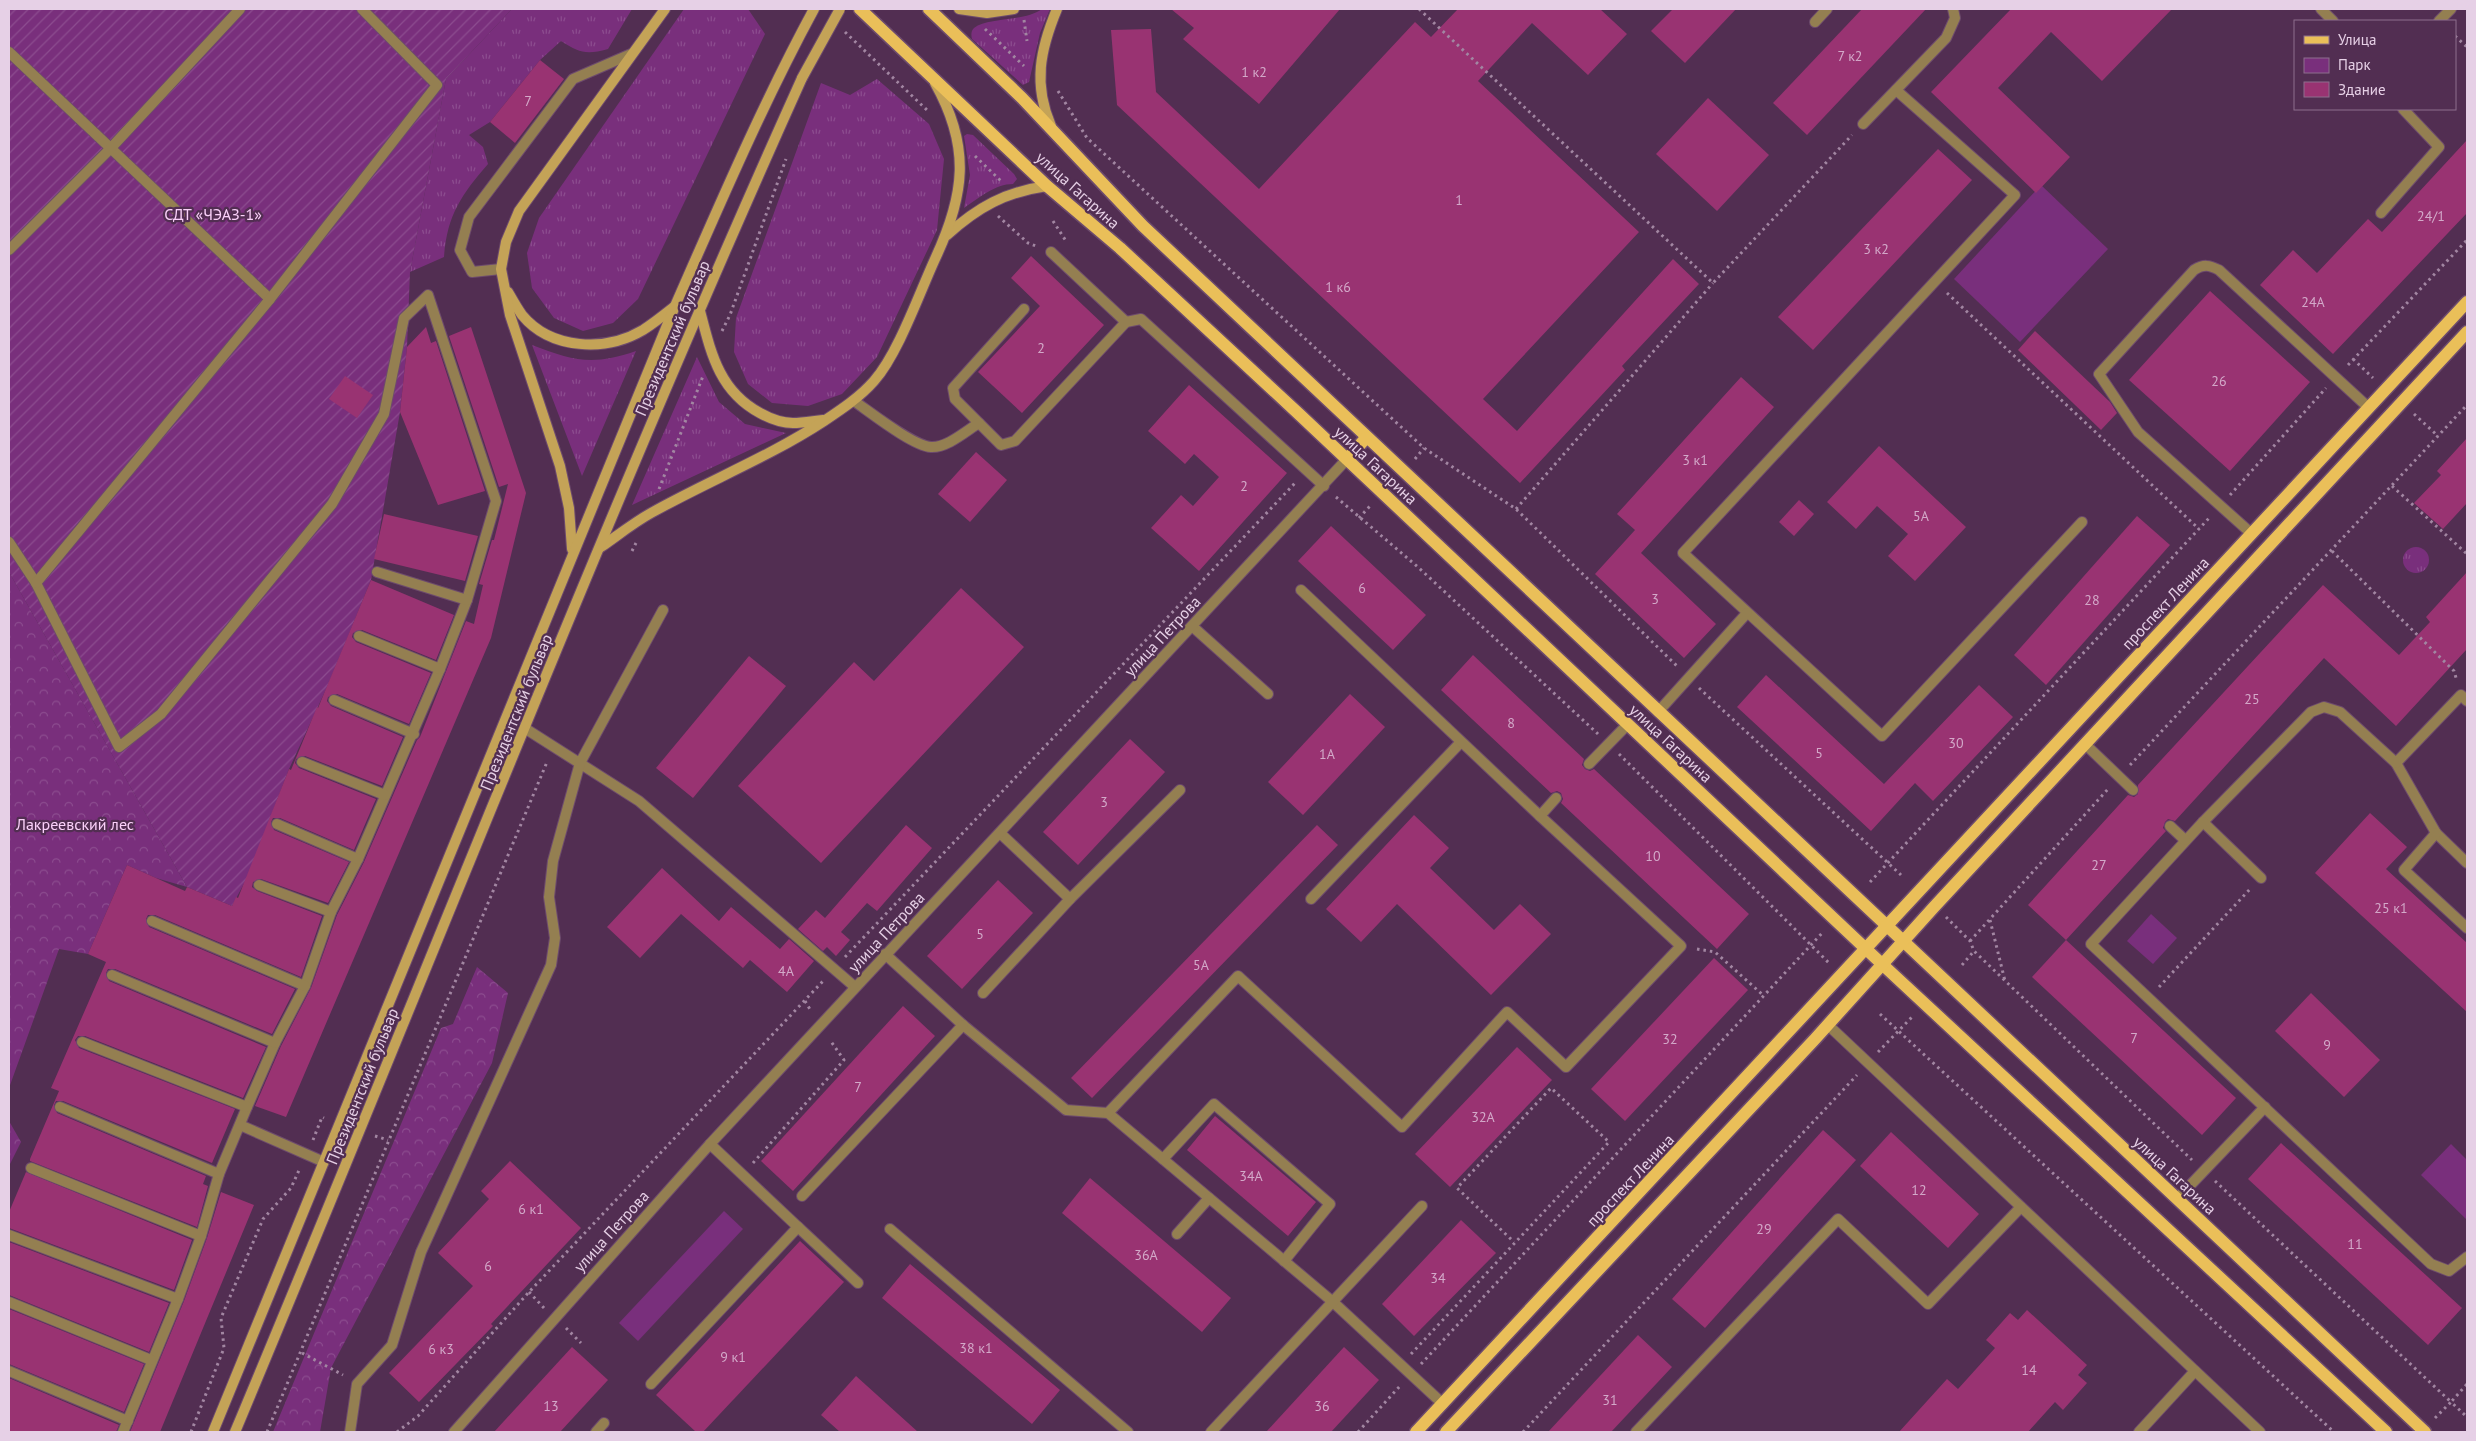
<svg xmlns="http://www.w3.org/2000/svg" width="2476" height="1441" font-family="'PT Sans',sans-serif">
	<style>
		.grass { fill: url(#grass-tufts) }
		.forest { fill: url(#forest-crowns) }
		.park { fill: #792f7c }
		.garden { fill: url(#garden-furrows) }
		.building { fill: #993372 }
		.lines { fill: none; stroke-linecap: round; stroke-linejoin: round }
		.service-casing { stroke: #6d4b6d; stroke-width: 12 }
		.minor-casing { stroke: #6d4b6d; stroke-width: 12 }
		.secondary-casing { stroke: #6d4b6d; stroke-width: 12 }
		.primary-casing { stroke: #6d4b6d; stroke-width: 15 }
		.path { stroke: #a286a2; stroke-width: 3; stroke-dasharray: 2.5 4; stroke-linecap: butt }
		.service { stroke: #947f51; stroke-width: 10 }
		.minor { stroke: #947f51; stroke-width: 10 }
		.secondary { stroke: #c4a357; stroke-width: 10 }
		.primary { stroke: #eabf59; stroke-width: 12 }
		.secondary-bridge-casing { stroke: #6d4b6d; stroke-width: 12; stroke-linecap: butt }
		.secondary-bridge { stroke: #c4a357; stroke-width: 10 }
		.labels { text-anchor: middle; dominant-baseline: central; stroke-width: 4.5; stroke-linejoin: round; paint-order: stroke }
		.number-label { font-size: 14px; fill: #d3a9c9 }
		.street-label { font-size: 16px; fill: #e6d0e6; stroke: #522e52 }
		.park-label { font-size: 16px; fill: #fbd0fa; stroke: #522e52 }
	</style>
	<defs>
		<pattern id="grass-tufts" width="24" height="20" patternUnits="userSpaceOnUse" patternTransform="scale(1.25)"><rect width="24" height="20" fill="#792f7c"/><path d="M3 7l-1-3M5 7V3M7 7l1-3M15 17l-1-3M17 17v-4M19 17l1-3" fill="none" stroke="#8c4c8f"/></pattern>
		<pattern id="forest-crowns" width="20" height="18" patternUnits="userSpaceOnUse" patternTransform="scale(1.25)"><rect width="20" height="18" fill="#792f7c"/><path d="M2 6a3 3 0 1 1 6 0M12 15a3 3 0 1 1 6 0" fill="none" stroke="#8c4c8f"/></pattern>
		<pattern id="garden-furrows" width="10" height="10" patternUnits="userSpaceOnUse" patternTransform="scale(1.25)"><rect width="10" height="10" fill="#792f7c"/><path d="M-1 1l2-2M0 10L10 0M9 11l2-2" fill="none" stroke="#8c4c8f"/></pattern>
	</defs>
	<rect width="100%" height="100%" fill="#522e52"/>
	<!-- grass -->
	<g class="grass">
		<path d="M512 9H632L608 49C586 55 580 53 561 41L540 60 490 122 469 135 483 147 488 164C462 194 447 215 444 257L410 272 446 79Z"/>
		<polygon points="684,9 748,9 765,34 638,299 613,323 583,331 554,318 532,288 527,253 539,218"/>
		<path d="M1042 9H1050L1040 33 1029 82 1023 85 972 39C971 35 971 31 974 28 988 17 1024 22 1042 9Z"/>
		<polygon points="877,79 929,124 944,159 937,230 877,357 842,394 808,406 772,403 748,384 734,352 736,318 821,83 850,95"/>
		<path d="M967 134 973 135 1014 174 1017 179 1013 184C995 184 979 198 964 208L970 175 964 136Z"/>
		<path d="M532 345C573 361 593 366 636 351L582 476Z"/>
		<polygon points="697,357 719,402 745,424 786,433 632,505"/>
		<circle cx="2416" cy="560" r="13"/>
	</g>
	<!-- forest -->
	<g class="forest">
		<polygon points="9,572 187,887 156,878 127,865 88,954 59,949 9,1088"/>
		<polygon points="477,967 508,993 492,1063 331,1368 320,1432 273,1432 441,1028 453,1024"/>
		<polygon points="9,1121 21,1142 9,1166"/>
	</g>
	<!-- park -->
	<g class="park">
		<polygon points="2041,185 2108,249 2020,342 1954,279"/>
		<polygon points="2151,914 2177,938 2153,964 2127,941"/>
		<polygon points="2451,1144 2467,1160 2467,1220 2421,1175"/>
		<polygon points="724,1211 743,1229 638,1341 619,1323"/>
	</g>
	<!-- garden -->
	<polygon class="garden" points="9,9 512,9 446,79 410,272 407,347 400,412 371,580 328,685 289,769 248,876 232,906 187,887 9,572"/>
	<!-- building -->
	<g class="building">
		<polygon points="1171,9 1340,9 1259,104 1183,39 1194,28"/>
		<polygon points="1458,9 1600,9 1627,34 1588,75 1532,23 1478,81 1639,232 1483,399 1517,431 1673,259 1699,284 1622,366 1625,370 1520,483 1117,105 1111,30 1151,29 1156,92 1259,189 1415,22 1431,37"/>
		<polygon points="1673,9 1736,9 1685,63 1651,31"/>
		<polygon points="1862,9 1926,9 1807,135 1773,103"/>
		<polygon points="2011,9 2172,9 2102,81 2051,32 1998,88 2070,157 2036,193 1931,92"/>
		<polygon points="540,60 564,79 515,143 490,122"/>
		<polygon points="1708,98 1769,155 1717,211 1656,154"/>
		<polygon points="2467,140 2467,213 2333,354 2260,285 2293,250 2317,273 2368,219 2382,232"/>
		<polygon points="1938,149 1972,180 1813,350 1778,317"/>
		<polygon points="1031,256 1104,325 1022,413 978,372 1040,306 1011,278"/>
		<polygon points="2210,291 2310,382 2230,471 2129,380"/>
		<polygon points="426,327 431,343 436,341 485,491 438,505 400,412 407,347"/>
		<polygon points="471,327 526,493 491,638 286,1117 255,1106 281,1046 311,988 337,915 364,862 417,740 420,737 466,621 474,624 483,585 479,584 492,540 494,540 508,484 499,487 449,336"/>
		<polygon points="2035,331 2110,402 2117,413 2101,430 2018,350"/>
		<polygon points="345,376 373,395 357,418 329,399"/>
		<polygon points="1741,377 1774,407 1641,553 1716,624 1684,658 1595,574 1635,530 1617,514"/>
		<polygon points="1189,385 1287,473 1199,571 1151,528 1181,495 1193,506 1219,477 1194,454 1185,464 1148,431"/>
		<polygon points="2467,438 2467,503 2443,529 2414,503 2441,475 2437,471"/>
		<polygon points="1879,446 1966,527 1915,581 1888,556 1908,534 1877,506 1856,529 1827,502"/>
		<polygon points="976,452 1007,480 970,522 938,494"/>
		<polygon points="1799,500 1814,514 1794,536 1779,522"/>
		<polygon points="384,514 478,536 465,581 374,559"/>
		<polygon points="2137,516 2170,545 2046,685 2014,655"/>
		<polygon points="1331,526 1426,615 1393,650 1298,561"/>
		<polygon points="2467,572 2467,649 2396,726 2324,658 2175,821 2168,819 2165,822 2163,828 2166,831 2066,940 2028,905 2128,795 2134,797 2138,794 2138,785 2323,585 2399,655 2430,622 2426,617"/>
		<polygon points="371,580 454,615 436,660 362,630 353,633 352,637 356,642 431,673 409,724 337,694 328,697 327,701 331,706 403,737 382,786 305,756 296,759 295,763 299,768 376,799 354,850 280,818 273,818 271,822 274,830 349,862 328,903 261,879 253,882 252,887 257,891 322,916 301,977 155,915 148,915 146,919 149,927 295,989 272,1034 115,969 108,969 106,973 109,981 266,1047 243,1098 85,1036 78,1036 75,1040 79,1048 235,1109 212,1163 63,1101 56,1101 54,1105 57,1113 206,1176 203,1184 208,1186 197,1227 30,1161 30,1159 59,1091 51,1088 106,962 88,954 127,865 185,891 187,887 232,906 236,897 238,898 289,769 291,770 317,707 318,708"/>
		<polygon points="961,588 1024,647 821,863 738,786 854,662 874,681"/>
		<polygon points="1473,655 1584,759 1582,765 1585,769 1590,771 1594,769 1749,914 1717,949 1561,803 1563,799 1561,793 1557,791 1551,793 1441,690"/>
		<polygon points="749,656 786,686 693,798 656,768"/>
		<polygon points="1766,675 1884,784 1979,685 2013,717 1933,801 1915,783 1871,831 1737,707"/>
		<polygon points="1350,694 1385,727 1303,815 1268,782"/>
		<polygon points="1130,739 1165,772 1078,865 1043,832"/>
		<polygon points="2370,813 2407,847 2386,869 2467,943 2467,1012 2315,873"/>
		<polygon points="1414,815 1449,848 1430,868 1494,930 1520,904 1551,934 1491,995 1397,904 1361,942 1326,909"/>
		<polygon points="906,825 932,848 877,911 867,903 841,932 850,940 836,956 827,947 823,951 798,929 816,910 825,918"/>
		<polygon points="1317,825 1338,845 1092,1098 1071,1078"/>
		<polygon points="662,868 719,921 731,907 780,949 789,939 814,961 787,992 750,960 743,968 681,914 640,958 607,927"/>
		<polygon points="998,880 1033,913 962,989 927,956"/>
		<polygon points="2066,940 2236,1098 2202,1135 2032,977"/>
		<polygon points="1714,958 1748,990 1625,1121 1591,1089"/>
		<polygon points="2311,993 2380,1060 2344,1097 2275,1031"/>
		<polygon points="903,1006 935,1036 793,1191 761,1161"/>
		<polygon points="1517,1047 1552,1080 1450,1187 1415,1154"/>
		<polygon points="1215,1116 1316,1202 1288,1236 1187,1150"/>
		<polygon points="1823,1130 1856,1160 1705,1328 1672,1299"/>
		<polygon points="1891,1132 1979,1214 1948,1248 1860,1166"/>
		<polygon points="2281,1143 2462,1308 2428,1345 2248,1179"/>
		<polygon points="510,1161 581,1228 491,1324 493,1326 419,1402 389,1373 473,1286 438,1253 489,1199 481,1191"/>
		<polygon points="26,1172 192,1240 174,1290 9,1228 9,1212"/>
		<polygon points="1090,1178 1231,1298 1202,1332 1062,1213"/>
		<polygon points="221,1192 254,1205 160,1432 130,1432 184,1301 207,1238"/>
		<polygon points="1461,1220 1496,1253 1414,1336 1382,1304"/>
		<polygon points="800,1241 844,1282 703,1432 696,1432 656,1395"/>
		<polygon points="9,1242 169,1303 149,1352 9,1295"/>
		<polygon points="910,1264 1060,1390 1032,1424 882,1298"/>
		<polygon points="9,1309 144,1364 124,1412 9,1364"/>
		<polygon points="2027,1310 2087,1365 2078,1375 2087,1383 2063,1410 2055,1402 2028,1432 1899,1432 1947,1379 1958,1389 1995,1348 1986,1340 2010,1313 2018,1320"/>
		<polygon points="1638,1335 1672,1367 1611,1432 1548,1432"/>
		<polygon points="572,1347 608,1380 560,1432 494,1432"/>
		<polygon points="1344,1347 1379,1380 1331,1432 1266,1432"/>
		<polygon points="856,1376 918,1432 840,1432 821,1415"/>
		<polygon points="9,1378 119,1425 116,1432 9,1432"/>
	</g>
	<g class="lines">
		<!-- service casing -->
		<g class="service-casing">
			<g id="service">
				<polyline points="2321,9 2333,21"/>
				<polyline points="2439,21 2451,9"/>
				<polyline points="1815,22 1827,9"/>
				<polyline points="9,52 270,299"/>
				<polyline points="1896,90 2015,195 1683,553 1882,736 2082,522"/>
				<polyline points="1863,124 1946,38 1955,18 1953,9"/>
				<polyline points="2381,213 2439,147 2403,109"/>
				<polyline points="9,250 110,149 240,9"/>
				<polyline points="1051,252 1126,322"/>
				<polyline points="501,269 472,272 460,250 469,217 573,79 631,54"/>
				<polyline points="1024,309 953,388 955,399 1001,445 1015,441 1126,322 1141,319 1324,486"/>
				<path d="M854 401C870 412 913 446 931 447 947 448 966 431 979 423"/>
				<path d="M2252 534 2138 432 2099 374 2194 270C2204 264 2209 265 2219 270L2369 408"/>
				<polyline points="9,542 36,583 119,747 161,714 332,504 384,414 404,318 428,295 496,501 467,600 440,669 358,859 331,912 305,986 275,1043 247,1107 219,1174 201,1236 178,1299 123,1432"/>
				<polyline points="377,572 467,600"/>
				<polyline points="36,583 270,299 437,85 362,9"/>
				<polyline points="1192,626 1268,694"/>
				<polyline points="359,636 440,669"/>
				<polyline points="334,700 414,734"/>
				<polyline points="2467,701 2461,695 2396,763 2436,833 2467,863"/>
				<polyline points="1658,712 1747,613"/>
				<polyline points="526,729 639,801 855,987"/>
				<polyline points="2085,744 2133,790"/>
				<polyline points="302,762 385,795"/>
				<polyline points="2396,763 2340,712 2324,707 2311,712 2203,822 2091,944 2431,1264 2449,1271 2467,1257"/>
				<polyline points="1589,764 1628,724"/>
				<polyline points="1540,816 1556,798"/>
				<polyline points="2203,822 2261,878"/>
				<polyline points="277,824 358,859"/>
				<polyline points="2170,826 2185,840"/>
				<polyline points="1000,833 1070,899"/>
				<polyline points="2436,833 2404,870 2467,928"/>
				<polyline points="259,885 331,912"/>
				<polyline points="1311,899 1461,742"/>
				<polyline points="152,921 305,986"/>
				<polyline points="885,954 963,1025 1066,1110 1108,1113 1333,1302 1443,1404"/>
				<polyline points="112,975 275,1043"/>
				<polyline points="983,993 1070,899 1180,790"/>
				<polyline points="1828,1025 2260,1432"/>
				<polyline points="82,1042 247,1107"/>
				<polyline points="60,1107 219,1174"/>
				<polyline points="1108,1113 1238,976 1402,1127 1507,1012 1566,1067 1681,946 1540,816 1301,590"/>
				<polyline points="240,1125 324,1162"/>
				<polyline points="1163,1159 1214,1104 1330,1204 1284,1261"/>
				<polyline points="31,1168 201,1236"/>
				<polyline points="802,1196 963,1025"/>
				<polyline points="2177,1199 2265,1107"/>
				<polyline points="798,1227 858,1283"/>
				<polyline points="890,1229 1128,1432"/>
				<polyline points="1177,1234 1209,1198"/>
				<polyline points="9,1235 178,1299"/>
				<polyline points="9,1302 151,1360"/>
				<polyline points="9,1371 128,1421"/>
				<polyline points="651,1384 798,1227 710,1144"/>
				<polyline points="350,1432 357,1384 392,1345 421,1252 551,965 555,938 549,897 553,861 580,763 663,610"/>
				<polyline points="596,1432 604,1423"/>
				<polyline points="1211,1432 1422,1206"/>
				<polyline points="1636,1432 1838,1219 1928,1304 2021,1207"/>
				<polyline points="2139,1432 2195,1371"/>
			</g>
		</g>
		<!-- minor casing -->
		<g class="minor-casing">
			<polyline id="minor" points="454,1432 710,1144 1347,459"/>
		</g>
		<!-- secondary casing -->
		<g class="secondary-casing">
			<g id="secondary">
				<polyline points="959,9 987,13 1014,9"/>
				<path d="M1051 126C1033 84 1040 50 1057 9"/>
				<path d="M947 235C978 207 1005 192 1047 186"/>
				<path d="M508 292C512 299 517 308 522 315 551 350 606 352 643 330 654 323 664 315 674 307"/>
				<path d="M700 311C711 353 719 391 760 413 769 418 782 423 793 423 803 423 813 421 823 420"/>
				<path d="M601 547C617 536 633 523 651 513 708 481 769 457 824 421 842 409 860 397 874 381 898 354 919 294 935 259 965 195 971 147 935 83"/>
				<polyline points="572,549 569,508 560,466 510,315 501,269 506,242 519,211 665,9"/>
				<path d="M213 1432 675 306C719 206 762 105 814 9"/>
				<path d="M235 1432C424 981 601 524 802 78"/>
			</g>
		</g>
		<!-- primary casing -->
		<g class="primary-casing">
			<g id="primary">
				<polyline points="860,9 1047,186 1120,248 1300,415 1883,965 2386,1432"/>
				<polyline points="929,9 1022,98 1143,226 2425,1432"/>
				<polyline points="1347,459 1366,438"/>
				<polyline points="1416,1432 2467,302"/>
				<polyline points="1446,1432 1815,1039 1934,907 2467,332"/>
			</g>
		</g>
		<!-- path -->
		<g class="path">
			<polyline points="1419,9 1713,283 1852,135"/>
			<polyline points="1024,20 1027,41"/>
			<polyline points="985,29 1024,66"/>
			<polyline points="845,32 929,112"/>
			<polyline points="2455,36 2467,47"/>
			<polyline points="1058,91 1087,138 1424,448 1516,509 1679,668"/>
			<polyline points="975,156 1001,181"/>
			<polyline points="998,216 1028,243 1036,246"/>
			<polyline points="1053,221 1066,241"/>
			<polyline points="1947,293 2199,529"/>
			<polyline points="722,331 730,315 786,159"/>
			<polyline points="2353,359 2373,378"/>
			<polyline points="2348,365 2467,240"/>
			<polyline points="2414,414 2438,436"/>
			<polyline points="1415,459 1424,448"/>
			<polyline points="2392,486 2467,554"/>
			<polyline points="659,489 703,376"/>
			<polyline points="2230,495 2326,388"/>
			<polyline points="1336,497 1419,568 1598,734"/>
			<polyline points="1516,509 1713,283"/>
			<polyline points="1359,518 1370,506"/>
			<polyline points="632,551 636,543"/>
			<polyline points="2332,551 2454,671 2457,681"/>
			<polyline points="1699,688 1901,875"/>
			<polyline points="1619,754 1829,963"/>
			<polyline points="2130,765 2467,405"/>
			<polyline points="1870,882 2211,516"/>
			<polyline points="1946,917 1970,941 1974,951 2192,1160"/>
			<polyline points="1990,920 2005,981"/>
			<polyline points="1970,941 2109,788"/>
			<polyline points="1697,949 1715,952 1764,996"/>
			<polyline points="845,957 1297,481"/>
			<polyline points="1962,965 1974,951"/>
			<polyline points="2159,987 2250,889"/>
			<polyline points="805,1001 811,1011"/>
			<polyline points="1880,1014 2334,1432"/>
			<polyline points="1878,1052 1912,1017"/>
			<polyline points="375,1136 388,1140"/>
			<polyline points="313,1140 322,1117 324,1118"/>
			<polyline points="753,1163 844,1060 830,1040"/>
			<polyline points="2215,1181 2451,1402 2467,1384"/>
			<polyline points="529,1292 544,1308"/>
			<polyline points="566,1328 581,1343"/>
			<polyline points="302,1353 343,1375"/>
			<polyline points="1411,1354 1609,1142 1551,1088 1457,1188 1514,1242"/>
			<polyline points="1421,1364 1824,931"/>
			<polyline points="2435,1418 2451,1402 2467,1417"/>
			<polyline points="191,1432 224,1348 221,1318 263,1219 291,1188 300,1168"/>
			<polyline points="267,1432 547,762"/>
			<polyline points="397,1432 418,1416 529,1292 824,980"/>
			<polyline points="1358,1432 1400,1386"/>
			<polyline points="1523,1432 1857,1075"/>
		</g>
		<!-- service -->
		<use href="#service" class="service"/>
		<!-- minor -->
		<use href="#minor" class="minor"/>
		<!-- secondary -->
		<use href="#secondary" class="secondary"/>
		<!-- primary -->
		<use href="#primary" class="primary"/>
		<!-- secondary-bridge casing -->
		<g class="secondary-bridge-casing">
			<polyline id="secondary-bridge" points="802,78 840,9"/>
		</g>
		<!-- secondary-bridge -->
		<use href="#secondary-bridge" class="secondary-bridge"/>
	</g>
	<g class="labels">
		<!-- number labels -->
		<g class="number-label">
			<text x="1850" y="56">7 к2</text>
			<text x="1254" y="72">1 к2</text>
			<text x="528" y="101">7</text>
			<text x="1459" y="200">1</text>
			<text x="2431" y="216">24/1</text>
			<text x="1876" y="249">3 к2</text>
			<text x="1338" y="287">1 к6</text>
			<text x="2313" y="302">24А</text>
			<text x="1041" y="348">2</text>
			<text x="2219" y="381">26</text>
			<text x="1695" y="460">3 к1</text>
			<text x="1244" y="486">2</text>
			<text x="1921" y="516">5А</text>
			<text x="1362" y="588">6</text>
			<text x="1655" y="599">3</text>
			<text x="2092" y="600">28</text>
			<text x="2252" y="699">25</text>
			<text x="1511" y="723">8</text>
			<text x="1956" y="743">30</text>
			<text x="1819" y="753">5</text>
			<text x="1327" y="754">1А</text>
			<text x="1104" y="802">3</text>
			<text x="1653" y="856">10</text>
			<text x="2099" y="865">27</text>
			<text x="2391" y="908">25 к1</text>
			<text x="980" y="934">5</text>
			<text x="1201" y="965">5А</text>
			<text x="786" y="971">4А</text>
			<text x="2134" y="1038">7</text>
			<text x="1670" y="1039">32</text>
			<text x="2327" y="1045">9</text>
			<text x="858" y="1087">7</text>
			<text x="1483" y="1117">32А</text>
			<text x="1251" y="1176">34А</text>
			<text x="1919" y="1190">12</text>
			<text x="531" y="1209">6 к1</text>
			<text x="1764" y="1229">29</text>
			<text x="2355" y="1244">11</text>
			<text x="1146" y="1255">36А</text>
			<text x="488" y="1266">6</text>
			<text x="1438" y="1278">34</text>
			<text x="976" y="1348">38 к1</text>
			<text x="441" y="1349">6 к3</text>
			<text x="733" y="1357">9 к1</text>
			<text x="2029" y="1370">14</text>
			<text x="1610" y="1400">31</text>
			<text x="551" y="1406">13</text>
			<text x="1322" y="1406">36</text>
		</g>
		<!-- street labels -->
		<g class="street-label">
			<text transform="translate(1078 190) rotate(42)">улица Гагарина</text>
			<text transform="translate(672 338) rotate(-67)">Президентский бульвар</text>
			<text transform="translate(1376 465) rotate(43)">улица Гагарина</text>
			<text transform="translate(2165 603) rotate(-47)">проспект Ленина</text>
			<text transform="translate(1162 636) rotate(-47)">улица Петрова</text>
			<text transform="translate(516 712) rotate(-68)">Президентский бульвар</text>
			<text transform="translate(1671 743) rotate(43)">улица Гагарина</text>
			<text transform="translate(886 932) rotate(-47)">улица Петрова</text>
			<text transform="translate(362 1086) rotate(-68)">Президентский бульвар</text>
			<text transform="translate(2175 1175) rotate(43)">улица Гагарина</text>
			<text transform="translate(1630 1180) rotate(-47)">проспект Ленина</text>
			<text transform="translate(611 1231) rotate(-48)">улица Петрова</text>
		</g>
		<!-- park labels -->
		<g class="park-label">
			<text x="213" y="214">СДТ «ЧЭАЗ-1»</text>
			<text x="75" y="824">Лакреевский лес</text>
		</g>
	</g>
	<!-- border -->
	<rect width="2476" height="1441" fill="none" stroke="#e6d0e6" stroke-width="20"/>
	<!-- legend -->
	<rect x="2294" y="20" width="162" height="90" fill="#522e52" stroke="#8d6f8d"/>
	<rect x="2304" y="36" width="25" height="8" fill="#eabf59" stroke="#8d6f8d"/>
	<text x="2338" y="45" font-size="15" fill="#e6d0e6">Улица</text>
	<rect x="2304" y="58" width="25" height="15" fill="#792f7c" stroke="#8d6f8d"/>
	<text x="2338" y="70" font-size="15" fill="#e6d0e6">Парк</text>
	<rect x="2304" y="82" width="25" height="15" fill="#993372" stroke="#8d6f8d"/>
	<text x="2338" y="95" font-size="15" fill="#e6d0e6">Здание</text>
</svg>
